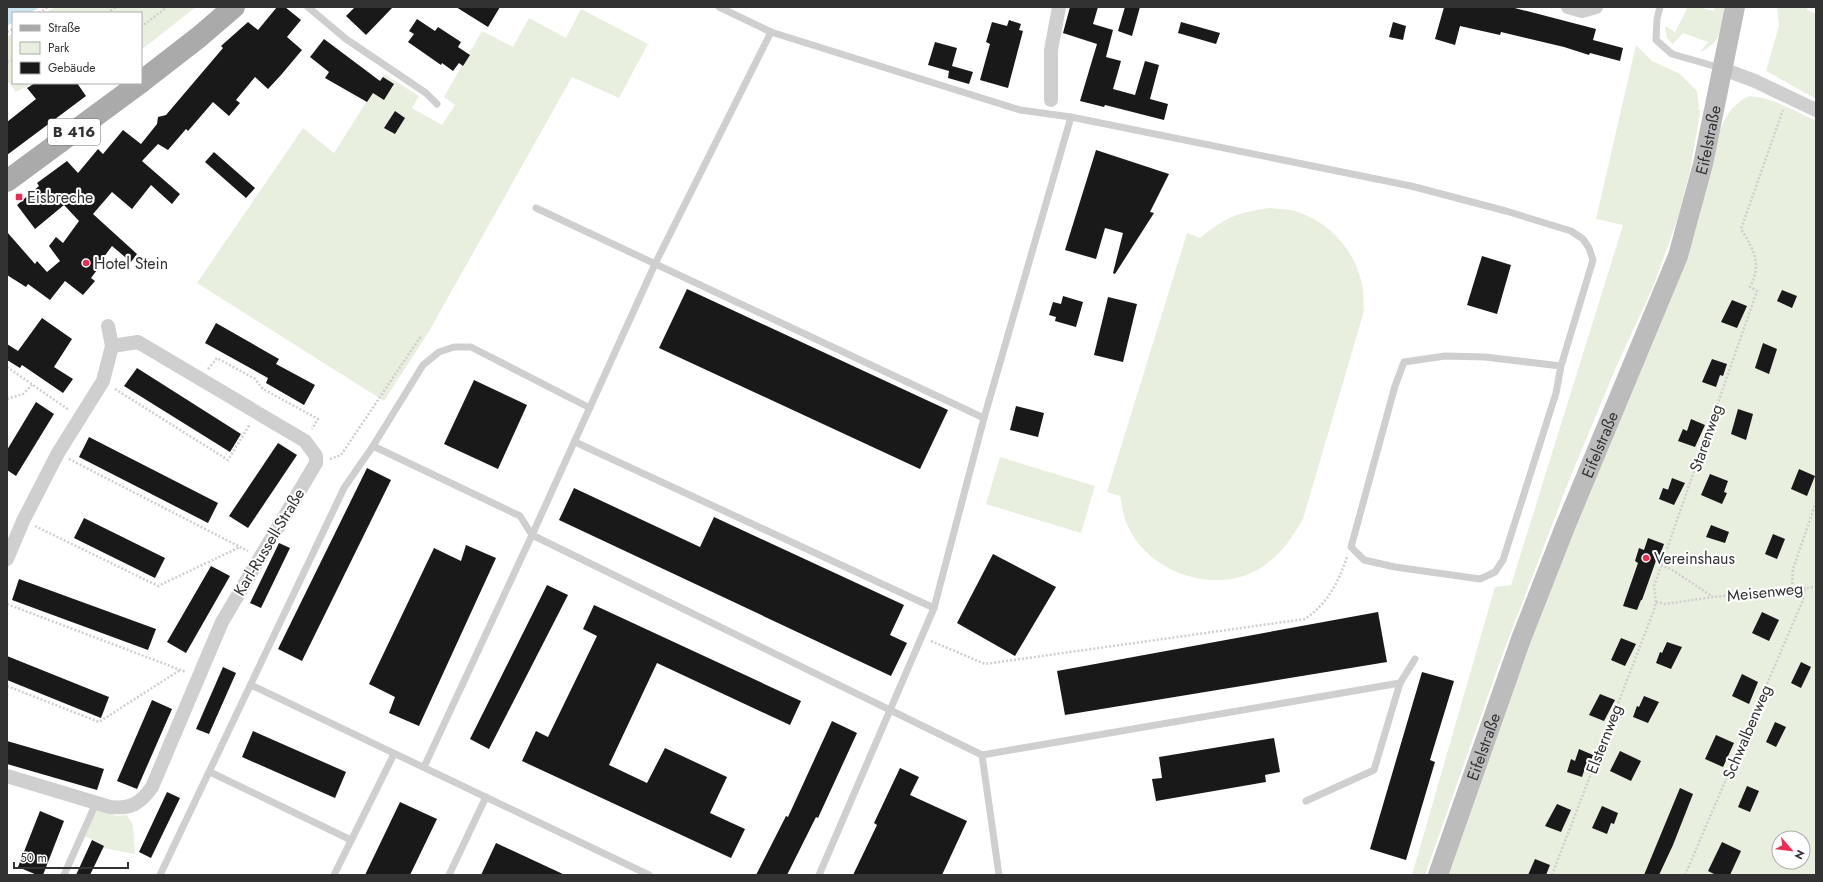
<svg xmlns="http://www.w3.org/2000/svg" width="1823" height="882" font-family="Jost,sans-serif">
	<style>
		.green { fill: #e9efdf; fill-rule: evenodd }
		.water { fill: #cbe5ef }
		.building { fill: #191919 }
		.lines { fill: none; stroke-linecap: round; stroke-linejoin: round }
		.path { stroke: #cfcfcf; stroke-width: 2.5; stroke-dasharray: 2 2; stroke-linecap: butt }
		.lane { stroke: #cfcfcf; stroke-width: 7 }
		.street { stroke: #cfcfcf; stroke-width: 14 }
		.secondary { stroke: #bcbcbc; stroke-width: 20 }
		.primary { stroke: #aaa; stroke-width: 22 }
		.poi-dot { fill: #ef2d50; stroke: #fff; stroke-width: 1.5 }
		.labels { text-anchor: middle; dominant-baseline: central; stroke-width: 4; stroke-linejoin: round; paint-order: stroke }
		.shield { fill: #fff; stroke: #707070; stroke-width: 1 }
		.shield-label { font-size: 15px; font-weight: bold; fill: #323232 }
		.street-label { font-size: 16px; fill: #323232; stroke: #fff }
		.poi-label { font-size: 16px; fill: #323232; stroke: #fff; text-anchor: start }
	</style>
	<rect width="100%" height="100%" fill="#fff"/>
	<!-- green -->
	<g class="green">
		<polygon points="55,7 196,7 141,50 141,13 45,13"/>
		<path d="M1684 7H1698L1714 11 1715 7H1725C1722 27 1721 44 1700 52L1708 42 1683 33 1673 44 1667 38 1665 26 1675 32 1687 9Z"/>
		<polygon points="1777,7 1808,7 1807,10 1816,14 1816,99 1766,71 1779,26"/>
		<polygon points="581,9 648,44 619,98 572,77 428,333 384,401 197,283 303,128 334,153 384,74 419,96 412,108 442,125 455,105 444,97 482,31 513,47 529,18 566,38"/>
		<polygon points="13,33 13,83 33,83 16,92 7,80 7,37"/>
		<polygon points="1636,45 1652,61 1680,74 1697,91 1700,113 1690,171 1678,218 1653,287 1617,365 1570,478 1503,653 1425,875 1412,875 1495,587 1511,585 1623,225 1596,219"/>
		<path d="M1750 96C1774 98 1795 111 1816 121V875H1446L1534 629 1717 138C1724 120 1730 104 1750 96ZM1779 838H1803V862H1779Z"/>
		<path d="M1270 208C1279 209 1289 209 1298 212 1331 224 1354 249 1362 284 1364 292 1363 302 1364 311L1303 519C1293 536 1284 550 1269 562 1224 599 1147 576 1126 522 1123 514 1122 505 1120 496L1107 492 1187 233 1200 238C1226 217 1238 212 1270 208Z"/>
		<polygon points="1000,457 1095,486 1081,533 986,504"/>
		<polygon points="95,809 117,816 127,815 133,825 135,854 103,848 104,846 85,836"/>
	</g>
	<!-- water -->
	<polygon class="water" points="7,7 40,7 30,13 13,13 13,22 7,26"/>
	<!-- building -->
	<g class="building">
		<polygon points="277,7 285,7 301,20 287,37 302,50 281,75 268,89 255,77 236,100 240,103 229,116 213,102 188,131 186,129 168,150 158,144 142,161 180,194 172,204 151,185 132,209 112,192 93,214 137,254 131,262 112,246 95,269 97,270 91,278 95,281 83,295 65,281 50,300 28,284 26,287 7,275 7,232 35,264 37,261 47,272 60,261 49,246 56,237 63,243 79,221 64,205 35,229 17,205 39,186 37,183 67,161 78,173 98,149 103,154 123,130 141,144 157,124 158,117 166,115 223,48 221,46 248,22 258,30"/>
		<polygon points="355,7 393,7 366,35 346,16"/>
		<polygon points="456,7 500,7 488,27"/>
		<polygon points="1070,7 1098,7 1093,24 1113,30 1106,57 1121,61 1113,89 1135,95 1145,61 1159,65 1150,99 1168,104 1164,120 1105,105 1104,107 1080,101 1097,44 1063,33"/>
		<polygon points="1125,7 1140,7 1132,36 1118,31"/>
		<polygon points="1444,7 1511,7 1596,29 1593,40 1623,48 1620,61 1590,53 1589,55 1564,47 1501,32 1500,35 1460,26 1455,45 1435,39"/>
		<polygon points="417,19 435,31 438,27 461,42 458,47 470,55 463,66 459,63 453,71 442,63 441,65 408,42 414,34 409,31"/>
		<polygon points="1009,20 1021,24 1019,30 1023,31 1008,88 980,80 990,44 986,42 992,22 1007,26"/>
		<polygon points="1181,22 1220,33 1216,44 1178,33"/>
		<polygon points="1393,22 1406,26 1403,40 1389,37"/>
		<polygon points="324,39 380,81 383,77 394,84 384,100 373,93 367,102 325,78 329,72 310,57"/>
		<polygon points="935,42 957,48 952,66 973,72 969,84 948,78 949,71 928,65"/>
		<polygon points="35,83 77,83 86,96 7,155 7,122 36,99 27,88"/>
		<polygon points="395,111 405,118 395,134 384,128"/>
		<polygon points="1096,150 1169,174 1150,212 1154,213 1115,274 1113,273 1123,233 1105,228 1096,259 1065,250"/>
		<polygon points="214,152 255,188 246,198 205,162"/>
		<polygon points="1482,256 1511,265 1497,314 1467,305"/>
		<polygon points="687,289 948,410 920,469 659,348"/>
		<polygon points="1782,290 1797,296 1792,308 1777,301"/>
		<polygon points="1063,296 1083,302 1076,327 1055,321 1056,317 1049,315 1053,302 1061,304"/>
		<polygon points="1108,297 1137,304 1123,362 1094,355"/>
		<polygon points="1732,300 1747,306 1737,328 1721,322"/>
		<polygon points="42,318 72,339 54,367 73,379 63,393 22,365 20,368 7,360 7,344 18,351"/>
		<polygon points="216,323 279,359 276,364 315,385 304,405 266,383 268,378 205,343"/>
		<polygon points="1763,343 1777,349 1769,374 1755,368"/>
		<polygon points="1712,359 1727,364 1723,376 1720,375 1716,387 1702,382"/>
		<polygon points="137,368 241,434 230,452 124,386"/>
		<polygon points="474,380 527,405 498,469 444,444"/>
		<polygon points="36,402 54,414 16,476 7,470 7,450"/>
		<polygon points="1016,406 1044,413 1038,437 1010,430"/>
		<polygon points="1738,409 1753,414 1746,440 1731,434"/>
		<polygon points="1691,419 1705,425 1695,447 1678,441 1683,429 1687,431"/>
		<polygon points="89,437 218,503 208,523 79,457"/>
		<polygon points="278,443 297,455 248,528 229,516"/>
		<polygon points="367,468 391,480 302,661 278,649"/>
		<polygon points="1799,469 1815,476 1807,496 1791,489"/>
		<polygon points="1710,474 1728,481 1724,492 1727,493 1722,504 1701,495"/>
		<polygon points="1672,478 1685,483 1674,505 1659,499 1663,488 1672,491 1668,490"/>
		<polygon points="574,488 700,547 714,517 904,605 890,635 907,643 891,676 559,520"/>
		<polygon points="84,518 165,558 155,578 74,538"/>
		<polygon points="1711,525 1729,532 1725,543 1706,537"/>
		<polygon points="1773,534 1785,539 1777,559 1765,554"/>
		<polygon points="1648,538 1664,544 1660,555 1658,555 1642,600 1641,600 1637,610 1623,606 1638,563 1635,561 1639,548 1644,550"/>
		<polygon points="279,543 290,548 261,608 250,603"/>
		<polygon points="466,545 496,558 419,726 389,713 395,697 369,684 434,548 461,561"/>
		<polygon points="993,554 1056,587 1015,656 957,623"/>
		<polygon points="211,566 230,576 186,653 167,642"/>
		<polygon points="19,579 156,629 148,650 12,600"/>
		<polygon points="547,585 568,595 489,749 470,739"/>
		<polygon points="594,605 801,701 790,725 657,663 609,765 647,783 665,748 727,777 710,813 745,829 731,858 522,761 536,731 548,737 597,636 583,629"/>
		<polygon points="1378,612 1387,662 1065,715 1057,671"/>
		<polygon points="1762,612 1779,620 1769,641 1752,633"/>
		<polygon points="1621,638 1636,644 1625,666 1611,660"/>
		<polygon points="1667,642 1682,647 1671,669 1656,663 1660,652 1662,653"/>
		<polygon points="7,656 109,697 101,718 7,680"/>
		<polygon points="1801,662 1811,667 1801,688 1791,683"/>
		<polygon points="223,667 236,673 209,734 196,729"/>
		<polygon points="1422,672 1454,681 1430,760 1435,762 1406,860 1370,849"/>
		<polygon points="1742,674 1758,682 1749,704 1732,696"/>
		<polygon points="1600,694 1615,700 1604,721 1589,715"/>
		<polygon points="1644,696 1659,702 1648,723 1633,717 1637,706 1639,707"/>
		<polygon points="152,700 172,709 137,789 117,781"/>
		<polygon points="832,721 857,733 818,818 816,817 787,875 756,875 786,816 788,817"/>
		<polygon points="1775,722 1786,727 1776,747 1766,742"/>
		<polygon points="253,731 346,772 335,798 242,757"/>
		<polygon points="1716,735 1734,743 1723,767 1705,759"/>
		<polygon points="1274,738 1280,772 1265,775 1266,782 1156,801 1152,779 1162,778 1159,757"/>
		<polygon points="7,741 104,769 97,790 7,764"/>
		<polygon points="1579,749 1593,755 1589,766 1586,765 1582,777 1567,772 1571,759 1575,761"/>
		<polygon points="1620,751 1641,761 1631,781 1610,771"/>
		<polygon points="900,768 919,777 910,795 967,821 942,875 853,875 877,825 874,823"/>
		<polygon points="1747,786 1759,791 1750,812 1738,807"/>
		<polygon points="1680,788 1693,794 1673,845 1659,875 1644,875"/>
		<polygon points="167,792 180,798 151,858 139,852"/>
		<polygon points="400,802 437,819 410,875 365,875"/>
		<polygon points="1557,804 1571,810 1561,832 1545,826"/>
		<polygon points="1602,806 1618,813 1614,824 1611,823 1607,834 1592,828"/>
		<polygon points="40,811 64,821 43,875 37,875 18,867"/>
		<polygon points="92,840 104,846 90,875 76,875"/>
		<polygon points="1722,842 1741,851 1730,875 1716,875 1708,871"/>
		<polygon points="496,843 565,875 481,875"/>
		<polygon points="1535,859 1550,865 1546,875 1528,875"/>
	</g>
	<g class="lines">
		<!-- path -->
		<g class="path">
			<polyline points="39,13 48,7"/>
			<polyline points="107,13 116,7"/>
			<polyline points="141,27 167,7"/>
			<polyline points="7,32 13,29"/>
			<polyline points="7,62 13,60"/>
			<polyline points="7,367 69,410"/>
			<polyline points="208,369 217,358 255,379 263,389 318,419 312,429"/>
			<polyline points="115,389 228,460 250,424"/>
			<polyline points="7,399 23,394 32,385"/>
			<polyline points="69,459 248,551"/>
			<polyline points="330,459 341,455 421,336"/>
			<polyline points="35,526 158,586 240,547"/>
			<polyline points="1661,565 1671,569 1713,597"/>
			<polyline points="1792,588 1793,569 1816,502"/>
			<polyline points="1656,602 1665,604 1713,597 1816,587"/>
			<polyline points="7,604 186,672"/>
			<path d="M931 641 985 664 1305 619C1328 603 1338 583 1347 557"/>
			<polyline points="7,686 99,722 180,670"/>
			<path d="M1552 875 1654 610 1656 602 1654 586 1757 291 1750 287C1762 264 1754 250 1741 229L1783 110"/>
			<polyline points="1685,875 1803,600 1805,587"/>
		</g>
		<!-- lane -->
		<g class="lane">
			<polyline points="308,7 346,39 426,93 437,104"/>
			<polyline points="719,7 771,32 1020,110 1071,117 1411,186 1506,211 1571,231 1583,239 1589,248 1593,260 1561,366 1556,393 1503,560 1495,572 1480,579 1395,567 1364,560 1351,547 1395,386 1404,362 1445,356 1485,357 1561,366"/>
			<polyline points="1660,7 1657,19 1656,40 1672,54 1721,68"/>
			<polyline points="536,208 984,418"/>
			<polyline points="575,442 934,608"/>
			<polyline points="373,446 520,516 532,535 982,755 999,875"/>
			<polyline points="251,685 649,875"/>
			<polyline points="982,755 1400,683"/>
			<polyline points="424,767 532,535 655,264 771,32"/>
			<polyline points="210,772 351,840"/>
			<polyline points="1306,801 1374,770 1400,683 1415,659"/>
			<polyline points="64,875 96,803"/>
			<polyline points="160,875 344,488 373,446 423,365 439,352 454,347 471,347 590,408"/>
			<polyline points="334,875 394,754"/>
			<polyline points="449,875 486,797"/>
			<polyline points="819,875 934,608 984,418 1071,117"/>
		</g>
		<!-- street -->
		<g class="street">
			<polyline points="1568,7 1582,11 1596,7"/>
			<polyline points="1723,69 1755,81 1816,110"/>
			<polyline points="1051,100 1051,50 1059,7"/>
			<polyline points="7,559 23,521 58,453 103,381 112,346 108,326"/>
			<path d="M7 776 110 807C131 809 140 804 152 787L222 622 316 463V456L305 441 138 342 112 346"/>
		</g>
		<!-- secondary -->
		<path class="secondary" id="s1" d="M1438 875 1521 639 1565 527 1678 256 1703 164 1735 7"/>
		<!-- primary -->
		<g class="primary">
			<polyline points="141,82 199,37 234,7"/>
			<polyline points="7,181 140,83"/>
		</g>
	</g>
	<!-- markers -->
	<g class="poi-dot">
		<rect x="15" y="193" width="8" height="8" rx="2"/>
		<circle cx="86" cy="263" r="4"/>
		<circle cx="1646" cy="558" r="4"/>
	</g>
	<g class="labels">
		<!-- shield labels -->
		<rect class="shield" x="48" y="119" width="52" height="26" rx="3"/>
		<g class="shield-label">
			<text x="74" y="132">B 416</text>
		</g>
		<!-- street labels -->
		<g class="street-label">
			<text stroke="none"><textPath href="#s1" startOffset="784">Eifelstraße</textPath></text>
			<text transform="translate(1706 438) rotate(-71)">Starenweg</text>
			<text stroke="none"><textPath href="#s1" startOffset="460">Eifelstraße</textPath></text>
			<text transform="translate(269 542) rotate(-59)">Karl-Russell-Straße</text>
			<text transform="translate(1765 592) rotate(-6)">Meisenweg</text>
			<text transform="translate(1747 732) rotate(-67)">Schwalbenweg</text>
			<text transform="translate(1604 739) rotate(-69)">Elsternweg</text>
			<text stroke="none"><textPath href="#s1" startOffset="136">Eifelstraße</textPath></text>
		</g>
		<!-- poi labels -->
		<g class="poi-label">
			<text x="27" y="197">Eisbreche</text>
			<text x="94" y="263">Hotel Stein</text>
			<text x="1654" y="558">Vereinshaus</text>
		</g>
	</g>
	<!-- border -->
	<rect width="1823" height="882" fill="none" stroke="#323232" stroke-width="16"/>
	<!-- legend -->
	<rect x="12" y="12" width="130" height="72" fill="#ffffff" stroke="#adadad"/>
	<rect x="20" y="25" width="20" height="6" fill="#aaaaaa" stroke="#adadad"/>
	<text x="48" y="32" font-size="12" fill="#323232">Straße</text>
	<rect x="20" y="42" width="20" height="12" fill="#e9efdf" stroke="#adadad"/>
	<text x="48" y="52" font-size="12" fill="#323232">Park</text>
	<rect x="20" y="62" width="20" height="12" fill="#191919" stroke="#adadad"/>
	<text x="48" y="72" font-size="12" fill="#323232">Gebäude</text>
	<!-- north arrow -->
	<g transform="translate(1791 850) rotate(118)"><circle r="19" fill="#ffffff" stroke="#adadad"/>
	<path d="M0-3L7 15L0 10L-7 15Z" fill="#ef2d50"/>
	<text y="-6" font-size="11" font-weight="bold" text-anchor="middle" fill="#323232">N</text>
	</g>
	<!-- scale -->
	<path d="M14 862v6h114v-6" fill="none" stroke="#323232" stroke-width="2"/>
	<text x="20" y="862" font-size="12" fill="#323232" stroke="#ffffff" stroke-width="3" paint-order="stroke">50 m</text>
</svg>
